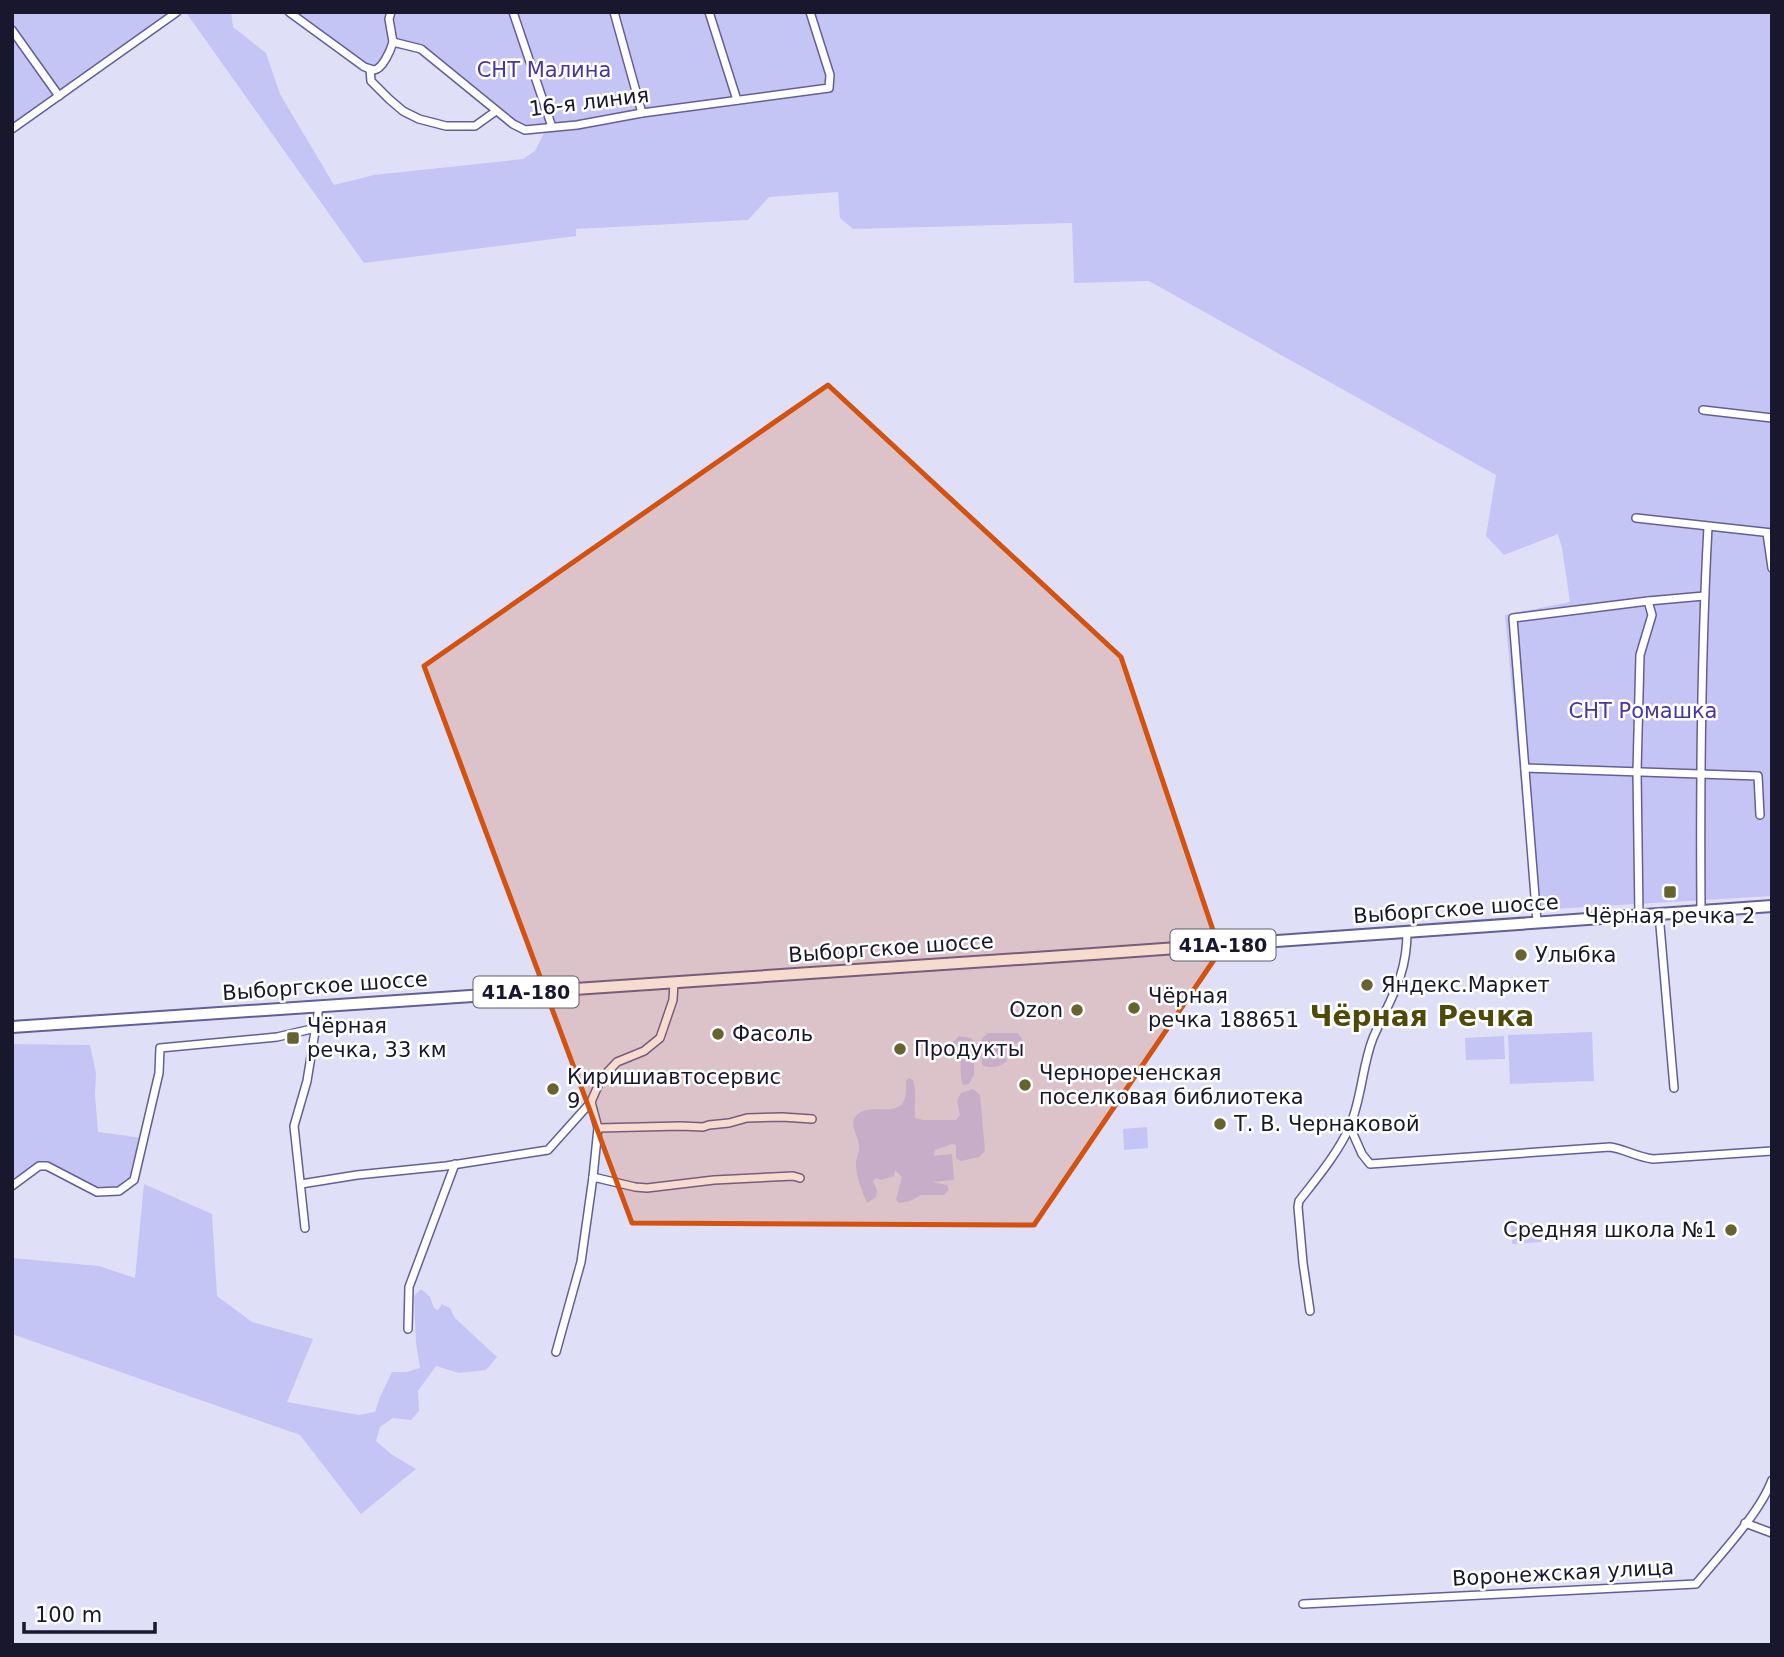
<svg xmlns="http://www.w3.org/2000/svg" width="1784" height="1657" font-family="'DejaVu Sans',sans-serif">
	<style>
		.green { fill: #c5c5f5 }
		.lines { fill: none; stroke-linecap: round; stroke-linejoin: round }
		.street-casing { stroke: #625f96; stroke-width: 10 }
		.primary-casing { stroke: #625f96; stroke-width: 14 }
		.street { stroke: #fff; stroke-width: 7 }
		.primary { stroke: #fff; stroke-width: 10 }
		.marked { fill: #d3520f; fill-opacity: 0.2; stroke: #d3520f; stroke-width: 5; stroke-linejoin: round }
		.poi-dot { fill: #66632f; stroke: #fff; stroke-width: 2.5 }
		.labels { text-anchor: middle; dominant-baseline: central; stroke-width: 5; stroke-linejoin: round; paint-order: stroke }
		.shield { fill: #fff; stroke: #5d5d6c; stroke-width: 2 }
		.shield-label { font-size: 19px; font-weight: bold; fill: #18172d }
		.park-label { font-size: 21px; fill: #49359f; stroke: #fff }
		.street-label { font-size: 21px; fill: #18172d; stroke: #fff }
		.poi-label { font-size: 21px; fill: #18172d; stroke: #fff; text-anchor: start }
		.district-label { font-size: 28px; font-weight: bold; fill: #4e4a09; stroke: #fff }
	</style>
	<rect width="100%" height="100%" fill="#dfdff8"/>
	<!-- green -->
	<g class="green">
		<polygon points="12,12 177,12 12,129"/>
		<polygon points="188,12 231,12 233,27 266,53 280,94 334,185 374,175 523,159 535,151 546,129 525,130 421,49 391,49 374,70 289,12 1772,12 1772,896 1536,910 1522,794 1505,615 1570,602 1562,548 1558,534 1504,555 1486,536 1496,475 1149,281 1074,283 1072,223 853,229 840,218 838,192 769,197 748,220 576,229 576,236 364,263 187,14"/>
		<polygon points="1592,1032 1594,1081 1510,1084 1508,1035"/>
		<path d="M987 1033H1018L1022 1039 1021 1043 1006 1044 1003 1047 1007 1061C1001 1067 990 1069 982 1065L981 1040Z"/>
		<polygon points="959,1036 971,1038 974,1042 974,1075 969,1084 963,1085 961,1078 960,1054 953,1047 952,1043"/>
		<polygon points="1504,1036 1505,1059 1466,1060 1465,1038"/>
		<polygon points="12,1044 90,1045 96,1073 95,1095 98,1132 143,1138 134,1180 119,1191 97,1192 39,1166 12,1186"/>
		<path d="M909 1078 913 1080C917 1092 914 1105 915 1118L923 1120H956L960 1115 957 1101 961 1093 973 1089 980 1095 985 1151 979 1157 961 1161 956 1158V1145L952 1144 935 1150 934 1156 952 1154 954 1180 932 1182 947 1185 949 1190 944 1195H921L910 1201 899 1203 896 1200 902 1177 895 1170 894 1176 881 1180 876 1178 873 1181 877 1190 876 1197 867 1203C862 1190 855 1175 856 1161 857 1155 860 1152 859 1145 858 1135 848 1124 857 1115 873 1099 910 1127 906 1081Z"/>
		<polygon points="1147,1127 1148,1148 1124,1150 1123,1129"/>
		<polygon points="144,1184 212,1214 217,1296 252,1322 313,1339 287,1402 359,1415 375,1412 380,1397 392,1372 406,1372 420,1368 416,1343 414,1296 421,1289 430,1297 434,1308 438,1310 442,1304 450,1308 455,1318 497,1357 486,1370 459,1373 436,1366 418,1391 419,1411 411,1420 393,1418 380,1427 376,1441 391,1454 416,1469 361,1514 300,1435 12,1334 12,1258 99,1266 135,1278"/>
		<polygon points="1540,1223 1541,1242 1512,1244 1511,1224"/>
	</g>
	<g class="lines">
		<!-- street casing -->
		<g class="street-casing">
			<g id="street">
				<path d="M289 12 363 66C364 67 373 70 374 70 383 69 391 49 393 42L421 49 513 124 525 130 577 125 642 113 829 88 830 75 810 12"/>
				<polyline points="391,12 389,19 393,42"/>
				<polyline points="513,12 552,127"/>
				<polyline points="614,12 642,113"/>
				<polyline points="709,12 737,100"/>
				<polyline points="12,30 59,96"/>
				<polyline points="370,69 371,81 389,99 403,111 419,119 446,126 475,126 496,111"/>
				<polyline points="12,129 177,12"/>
				<polyline points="1703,410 1772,418"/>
				<polyline points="1636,518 1772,533"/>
				<polyline points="1767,533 1772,568"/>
				<polyline points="1525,768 1758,776 1760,815"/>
				<path d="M1701 911C1700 783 1701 655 1708 527"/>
				<polyline points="1659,914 1674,1088"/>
				<polyline points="1639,916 1637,772 1640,655 1652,615 1648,601"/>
				<polyline points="1537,922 1513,618 1648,601 1704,596"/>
				<path d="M1350 1127 1362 1154 1370 1164 1610 1147C1625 1149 1636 1157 1653 1159L1772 1151"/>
				<polyline points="598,1128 681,1126 703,1127 709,1125 729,1123 747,1118 782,1117 812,1119"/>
				<polyline points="593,1177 635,1187 647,1188 714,1180 793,1176 800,1178"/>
				<polyline points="301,1184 357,1175 446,1166 548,1150 591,1102"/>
				<polyline points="12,1186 39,1166 47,1166 97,1192 119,1191 134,1180 159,1073 160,1048 277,1037 316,1028"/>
				<polyline points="305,1228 294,1126 307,1081 319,1007"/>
				<path d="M1310 1311 1303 1263 1298 1207 1299 1201C1317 1178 1338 1153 1350 1126 1362 1097 1362 1066 1373 1038 1390 999 1407 977 1407 932"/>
				<polyline points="408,1329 409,1287 455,1164"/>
				<polyline points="556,1352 581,1262 593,1177 598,1128 591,1102 601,1079 617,1062 644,1051 660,1038 673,1000 674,982"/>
				<polyline points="1745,1523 1772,1533"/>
				<path d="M1303 1604 1696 1584C1719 1556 1760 1513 1772 1480"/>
			</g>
		</g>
		<!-- primary casing -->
		<g class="primary-casing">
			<polyline id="primary" points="12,1027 1093,954 1772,906"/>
		</g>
		<!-- street -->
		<use href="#street" class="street"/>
		<!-- primary -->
		<use href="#primary" class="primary"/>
	</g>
	<!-- marked area -->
	<path class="marked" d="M828 385 1121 657 1220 951 1034 1225 632 1223 424 666Z"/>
	<!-- markers -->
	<g class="poi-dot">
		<rect x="1663" y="885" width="14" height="14" rx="3.5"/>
		<circle cx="1521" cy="955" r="7"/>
		<circle cx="1367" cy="985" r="7"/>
		<circle cx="1134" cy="1008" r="7"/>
		<circle cx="1077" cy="1010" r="7"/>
		<circle cx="718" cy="1034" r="7"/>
		<rect x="286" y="1031" width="14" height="14" rx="3.5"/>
		<circle cx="900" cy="1049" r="7"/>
		<circle cx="1025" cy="1085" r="7"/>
		<circle cx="553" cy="1089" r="7"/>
		<circle cx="1220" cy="1124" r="7"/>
		<circle cx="1731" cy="1230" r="7"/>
	</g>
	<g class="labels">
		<!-- shield labels -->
		<g class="shield">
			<rect x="1170.5" y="929.5" width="105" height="31" rx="5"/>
			<rect x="473.5" y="976.5" width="105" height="31" rx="5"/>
		</g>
		<g class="shield-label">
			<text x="1223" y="945">41А-180</text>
			<text x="526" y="992">41А-180</text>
		</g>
		<!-- park labels -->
		<g class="park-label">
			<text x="544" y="70">СНТ Малина</text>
			<text x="1643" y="711">СНТ Ромашка</text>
		</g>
		<!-- street labels -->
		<g class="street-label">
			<text transform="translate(589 102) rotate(-7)">16-я линия</text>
			<text transform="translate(1456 909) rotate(-4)">Выборгское шоссе</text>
			<text transform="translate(891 948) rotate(-4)">Выборгское шоссе</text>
			<text transform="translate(325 986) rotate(-4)">Выборгское шоссе</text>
			<text transform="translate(1563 1573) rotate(-3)">Воронежская улица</text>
		</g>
		<!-- poi labels -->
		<g class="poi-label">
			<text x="1670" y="916" text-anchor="middle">Чёрная речка 2</text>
			<text x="1535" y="955">Улыбка</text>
			<text x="1381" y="985">Яндекс.Маркет</text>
			<text x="1148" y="996">Чёрная<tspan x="1148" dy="24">речка 188651</tspan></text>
			<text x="1063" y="1010" text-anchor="end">Ozon</text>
			<text x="307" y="1026">Чёрная<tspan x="307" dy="24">речка, 33 км</tspan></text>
			<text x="732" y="1034">Фасоль</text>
			<text x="914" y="1049">Продукты</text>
			<text x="1039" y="1073">Чернореченская<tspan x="1039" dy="24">поселковая библиотека</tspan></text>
			<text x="567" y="1077">Киришиавтосервис<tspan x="567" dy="24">9</tspan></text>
			<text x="1234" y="1124">Т. В. Чернаковой</text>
			<text x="1717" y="1230" text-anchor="end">Средняя школа №1</text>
		</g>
		<!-- district labels -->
		<g class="district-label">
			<text x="1422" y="1016">Чёрная Речка</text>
		</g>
	</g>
	<!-- border -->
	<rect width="1784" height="1657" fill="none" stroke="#18172d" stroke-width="28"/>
	<!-- scale -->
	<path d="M24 1622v10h131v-10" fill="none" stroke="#18172d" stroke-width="3.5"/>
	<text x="35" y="1622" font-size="21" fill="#18172d" stroke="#ffffff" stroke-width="5" paint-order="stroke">100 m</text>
</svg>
